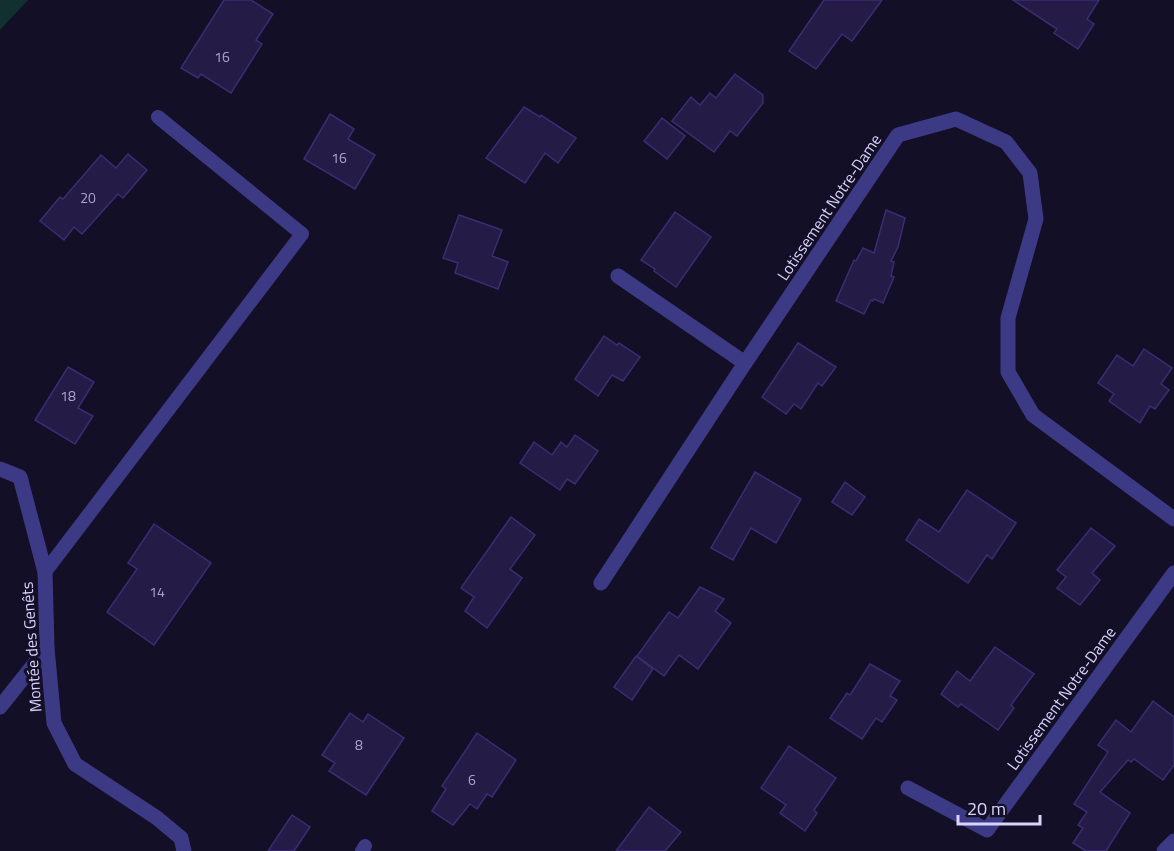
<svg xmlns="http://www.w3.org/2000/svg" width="1174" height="851" font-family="'Titillium Web',sans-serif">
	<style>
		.green { fill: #12302f }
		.building { fill: #241b47; stroke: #3b2d73; stroke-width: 1.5 }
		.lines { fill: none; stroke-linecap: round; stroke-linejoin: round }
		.service { stroke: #3d3a85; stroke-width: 14 }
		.minor { stroke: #3d3a85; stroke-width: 15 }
		.labels { text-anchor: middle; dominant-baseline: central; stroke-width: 6; stroke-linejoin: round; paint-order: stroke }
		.number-label { font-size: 14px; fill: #aca6d1 }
		.street-label { font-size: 16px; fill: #d9d4ff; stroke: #130f26 }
	</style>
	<rect width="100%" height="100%" fill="#130f26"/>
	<!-- green -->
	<polygon class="green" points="0,0 28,0 0,30"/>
	<!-- building -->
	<g class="building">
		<polygon points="224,0 251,0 273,14 256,40 262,44 231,93 201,74 198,78 181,68"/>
		<polygon points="824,0 882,0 852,41 842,34 816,69 789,51"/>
		<polygon points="1013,0 1099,0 1087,19 1094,24 1078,49 1054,33 1057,29"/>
		<polygon points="735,74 763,95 763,103 737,136 730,131 714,152 672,121 691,97 700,105 710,93 716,98"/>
		<polygon points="524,107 540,117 541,115 576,138 558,163 545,153 525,183 486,158"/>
		<polygon points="330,114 354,129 348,139 375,155 355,189 304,159"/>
		<polygon points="662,118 685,136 667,159 644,141"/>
		<polygon points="128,154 147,170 123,198 118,194 82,234 74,227 64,240 40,221 60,197 63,199 101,155 116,168"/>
		<polygon points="886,210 905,218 898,247 891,261 894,262 891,276 894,277 883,303 874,299 873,301 871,300 864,314 836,301 854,260 856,261 863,248 874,253"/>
		<polygon points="675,212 711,237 676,287 654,271 655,269 641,260"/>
		<polygon points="459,215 502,230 492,256 508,262 498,289 455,273 458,263 443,258"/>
		<polygon points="604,336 617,345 619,343 640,357 623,381 612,375 598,396 575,379"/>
		<polygon points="798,343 836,367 822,386 818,383 801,409 794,404 786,414 762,397"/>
		<polygon points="1144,349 1172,368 1161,384 1169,390 1155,409 1150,406 1140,423 1109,401 1114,394 1098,383 1117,355 1133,366"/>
		<polygon points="68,367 94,382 78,408 93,416 75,444 35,420"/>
		<polygon points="575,435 598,451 575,484 567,479 560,490 520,463 534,442 552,455 561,442 567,447"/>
		<polygon points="755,472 801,499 776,543 751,528 733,560 711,548"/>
		<polygon points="845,482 865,497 852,515 832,502"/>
		<polygon points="967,490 1016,523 992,559 987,555 968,583 906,540 919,519 939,532"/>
		<polygon points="511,517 535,535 510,569 522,578 487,628 465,611 474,597 461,588"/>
		<polygon points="154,524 211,563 154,645 107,612 137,569 128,563"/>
		<polygon points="1091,528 1115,546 1092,573 1100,580 1080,605 1057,588 1066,577 1057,570"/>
		<polygon points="700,587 724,599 715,611 731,623 698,669 679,655 664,676 637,656 669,612 678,618"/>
		<polygon points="995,647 1034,674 1011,705 1014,708 998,730 961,704 958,707 941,694 957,671 970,681"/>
		<polygon points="636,656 653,669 632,700 614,687"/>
		<polygon points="870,664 900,681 890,696 897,700 882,722 876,718 862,739 830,718 847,693 850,695"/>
		<polygon points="1153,701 1174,717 1174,765 1163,780 1134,759 1131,762 1128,760 1100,792 1130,813 1106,851 1086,851 1073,843 1083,828 1078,825 1087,812 1074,804 1108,752 1098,745 1116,720 1131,732"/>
		<polygon points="350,713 363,722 368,714 404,738 366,795 329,771 335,763 322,755"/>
		<polygon points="477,733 516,760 492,797 487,794 477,809 470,804 453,825 432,811 446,789 442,786"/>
		<polygon points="789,746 836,778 814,810 817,813 805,831 780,813 786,805 761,788"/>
		<polygon points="649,807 681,832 665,851 616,851"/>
		<polygon points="292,815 310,827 294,851 268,851"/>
	</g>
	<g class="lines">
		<!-- service -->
		<g class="service">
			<polyline points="45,572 302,234 158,117"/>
			<polyline points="362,851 365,846"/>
		</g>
		<!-- minor -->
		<g class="minor">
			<polyline points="618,276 745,363 898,135 956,119 1006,142 1030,173 1036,219 1008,318 1008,372 1033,415 1174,519"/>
			<polyline points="0,469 20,477 45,572 47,648 54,723 75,764 157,818 181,838 184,851"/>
			<polyline points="601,583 745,363"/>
			<polyline points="0,707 47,648"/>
			<polyline points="908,788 987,830 1174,573"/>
			<polyline points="1164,851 1174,841"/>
		</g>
	</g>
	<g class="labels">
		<!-- number labels -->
		<g class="number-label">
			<text x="222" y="56">16</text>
			<text x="339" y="157">16</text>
			<text x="88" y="197">20</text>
			<text x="68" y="395">18</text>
			<text x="157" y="591">14</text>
			<text x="359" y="744">8</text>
			<text x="472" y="779">6</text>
		</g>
		<!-- street labels -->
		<g class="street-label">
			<text transform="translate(829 207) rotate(-56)">Lotissement Notre-Dame</text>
			<text transform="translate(31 647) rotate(-94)">Montée des Genêts</text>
			<text transform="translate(1061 698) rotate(-54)">Lotissement Notre-Dame</text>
		</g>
	</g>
	<!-- scale -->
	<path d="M958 815v9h82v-9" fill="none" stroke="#d9d4ff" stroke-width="3"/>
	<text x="967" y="815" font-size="18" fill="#d9d4ff" stroke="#130f26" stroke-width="4.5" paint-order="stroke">20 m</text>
</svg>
